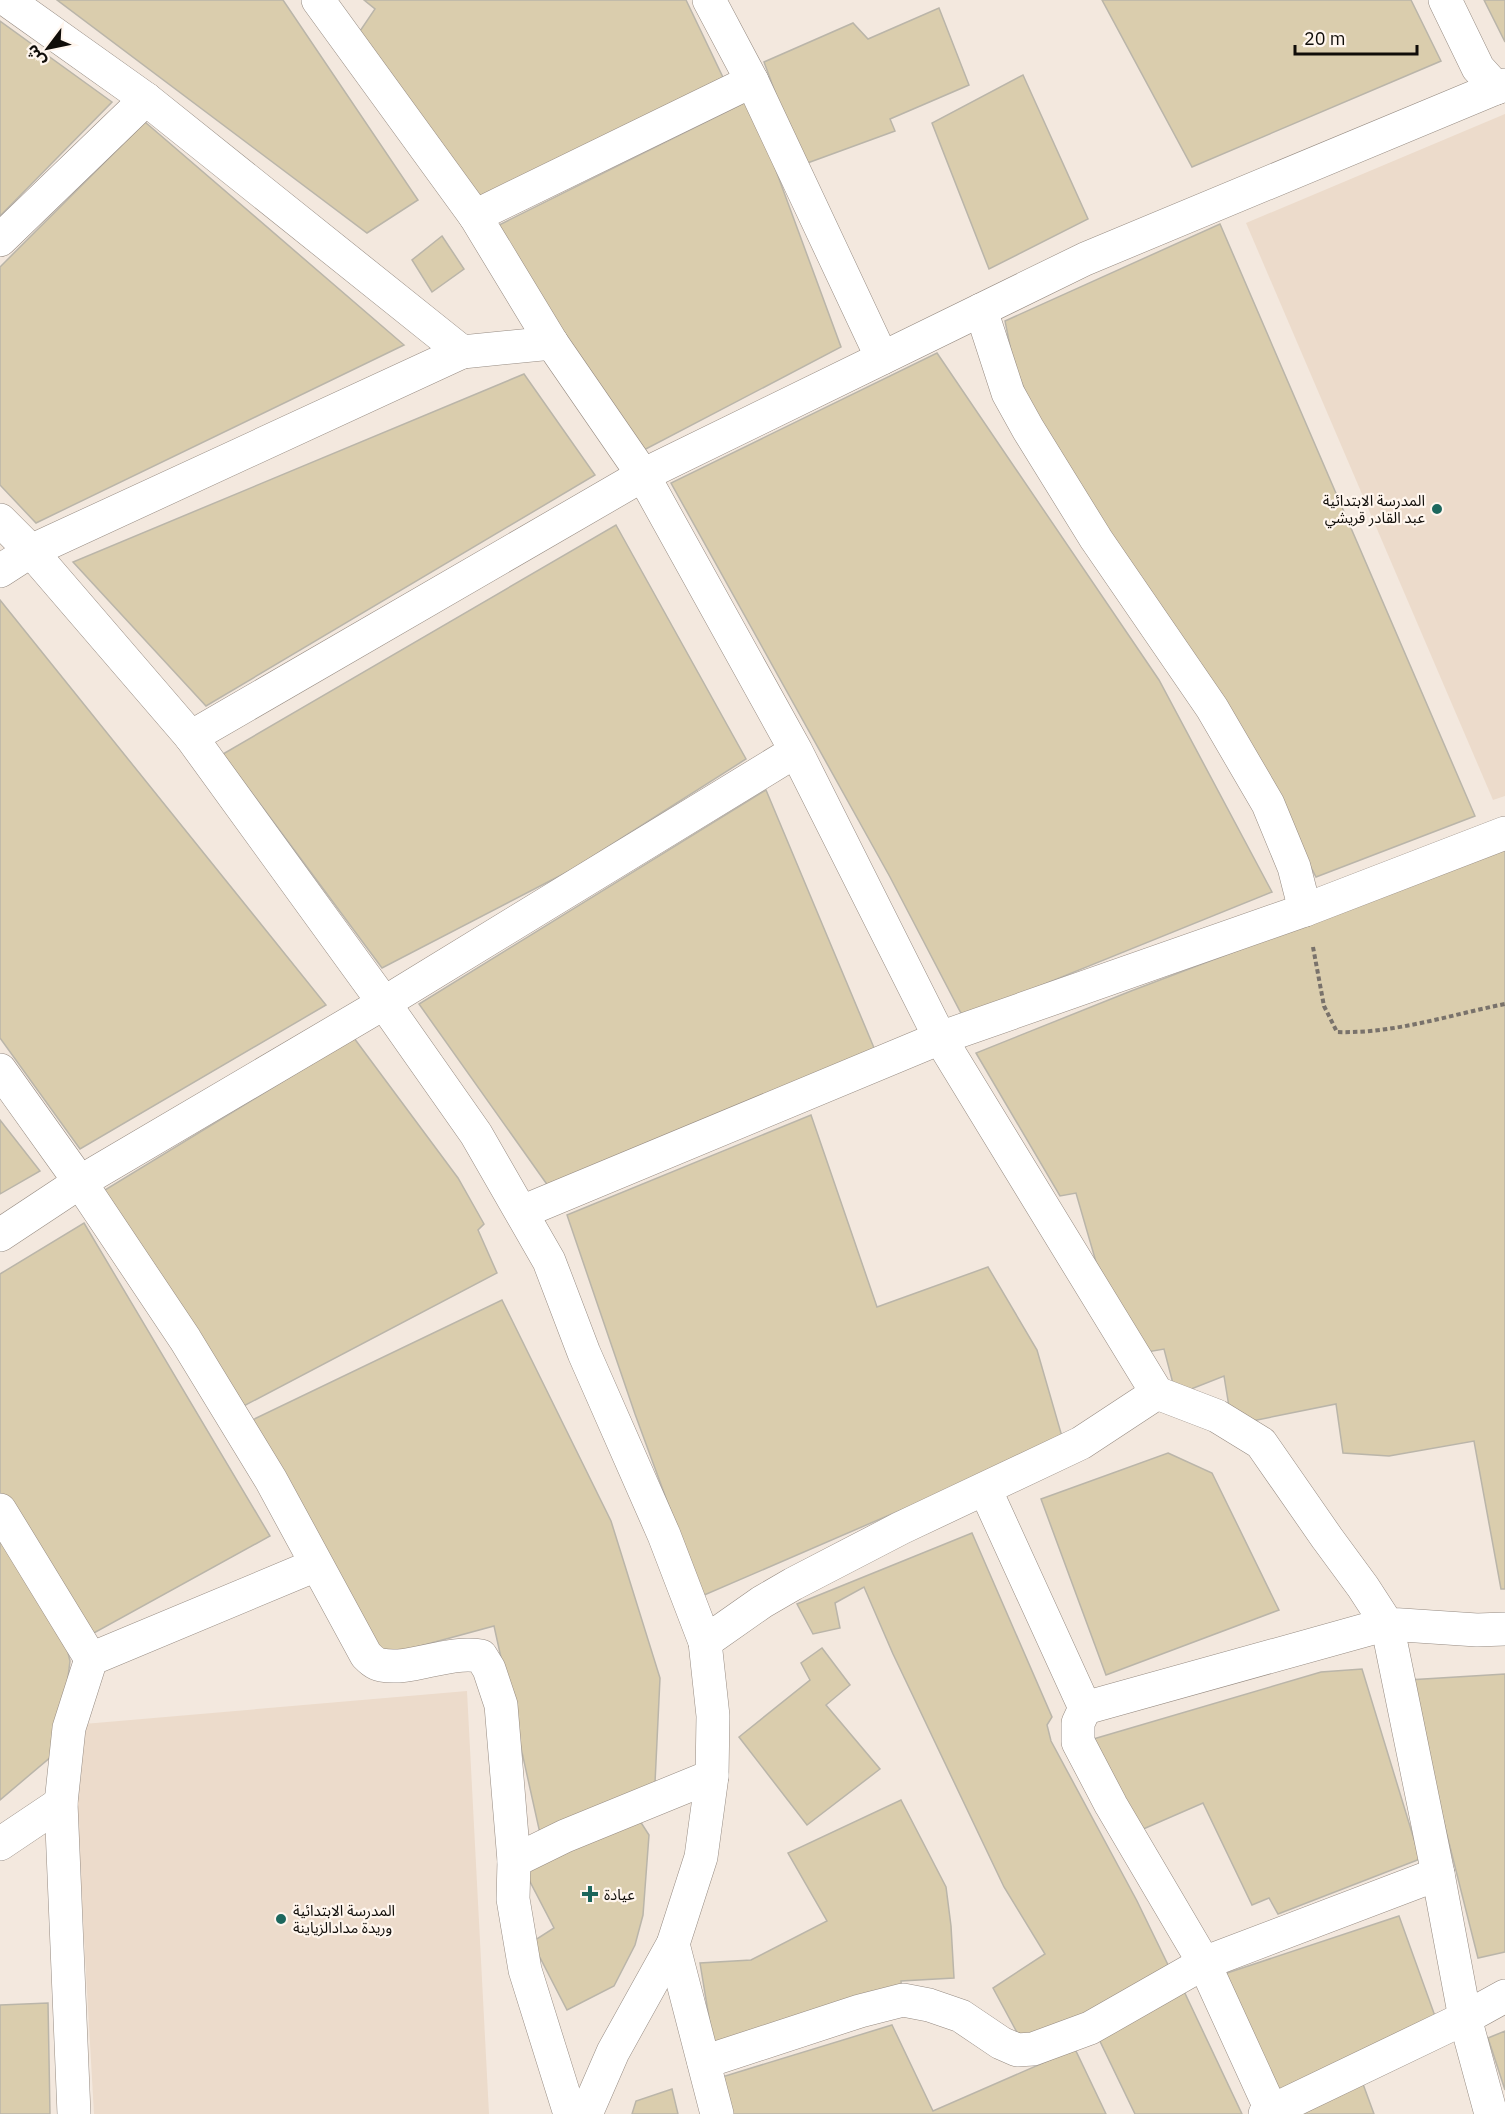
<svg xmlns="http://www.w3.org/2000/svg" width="1505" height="2114" font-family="'IBM Plex Sans','Noto Sans Arabic',sans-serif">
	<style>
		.built { fill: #ecdbcb }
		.building { fill: #dacdad; stroke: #bab5a9; stroke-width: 1.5 }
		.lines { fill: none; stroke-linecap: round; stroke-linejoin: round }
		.street-casing { stroke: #968b82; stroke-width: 34 }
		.path { stroke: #79726b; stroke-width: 4; stroke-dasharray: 4.5 3; stroke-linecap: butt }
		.street { stroke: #fff; stroke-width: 33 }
		.poi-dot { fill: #1d675d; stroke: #fff6ee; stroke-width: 2 }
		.labels { text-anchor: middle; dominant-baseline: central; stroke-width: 4.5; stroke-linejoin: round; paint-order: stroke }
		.poi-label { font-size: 15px; fill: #100d09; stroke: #fff6ee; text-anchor: start }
	</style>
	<rect width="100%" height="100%" fill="#f3e8de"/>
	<!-- built -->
	<g class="built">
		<polygon points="1505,114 1505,796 1493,800 1246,223"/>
		<polygon points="467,1691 489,2114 94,2114 72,1725"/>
	</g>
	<!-- building -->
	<g class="building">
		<polygon points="57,0 283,0 418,200 367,233"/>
		<polygon points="364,0 686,0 729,90 471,206 358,34 375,9"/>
		<polygon points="1102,0 1411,0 1441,61 1192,167"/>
		<polygon points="1484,0 1505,0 1505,42"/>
		<polygon points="939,8 969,85 890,119 895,131 802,165 764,62 853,23 868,39"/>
		<polygon points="0,21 112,102 0,216"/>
		<polygon points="1023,75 1088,219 989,269 932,123"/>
		<polygon points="750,100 841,347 642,451 489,230"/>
		<polygon points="145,122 404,345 36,523 0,485 0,267"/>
		<polygon points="1220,224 1475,816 1316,877 1261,771 1050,453 1013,361 1005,321"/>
		<polygon points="442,236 464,269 432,292 412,260"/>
		<polygon points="937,353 1159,680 1272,892 963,1017 890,877 671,483"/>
		<polygon points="524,374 595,475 206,706 73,562"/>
		<polygon points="616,525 746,759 573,869 382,968 223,754"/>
		<polygon points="0,600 326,1005 80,1149 0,1038"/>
		<polygon points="766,790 877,1055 551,1190 419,1004"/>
		<polygon points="1505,849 1505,1589 1501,1589 1474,1441 1389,1456 1343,1453 1336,1404 1232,1425 1224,1376 1176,1395 1164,1349 1147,1352 1096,1262 1076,1193 1060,1196 976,1053 1131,991"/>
		<polygon points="354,1038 458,1178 484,1224 478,1230 497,1273 236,1410 100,1193"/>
		<polygon points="811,1115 877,1307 988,1267 1037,1350 1063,1440 702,1596 635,1414 567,1215"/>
		<polygon points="0,1120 40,1171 0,1194"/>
		<polygon points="84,1223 270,1536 83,1639 0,1500 0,1274"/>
		<polygon points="502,1300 611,1521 660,1678 655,1783 541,1838 494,1626 376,1658 244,1424"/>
		<polygon points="1168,1453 1212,1473 1279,1610 1106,1675 1041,1499"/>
		<polygon points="0,1528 64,1636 70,1661 59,1750 0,1800"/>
		<polygon points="972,1533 1052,1717 1047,1725 1051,1741 1137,1901 1170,1969 1026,2049 993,1988 1045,1954 1004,1887 893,1654 864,1587 835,1603 840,1628 813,1634 797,1604"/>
		<polygon points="822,1648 850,1685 826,1705 880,1769 807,1825 739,1737 810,1680 801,1663"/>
		<polygon points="1362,1669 1420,1859 1278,1914 1269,1898 1252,1905 1203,1803 1141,1830 1090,1740 1321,1672"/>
		<polygon points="1505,1674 1505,1952 1478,1958 1408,1680"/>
		<polygon points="901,1800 946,1887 951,1926 954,1978 901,1981 902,1994 714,2048 700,1963 751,1960 827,1921 788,1853"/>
		<polygon points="638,1818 649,1835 643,1915 635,1945 614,1986 567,2010 532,1942 554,1928 525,1872"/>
		<polygon points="1399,1916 1440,2030 1285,2090 1268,2085 1215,1977"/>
		<polygon points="1182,1987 1242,2114 1135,2114 1096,2033"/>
		<polygon points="48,2003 50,2114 0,2114 0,2005"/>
		<polygon points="892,2025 933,2111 1075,2049 1106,2114 729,2114 722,2077"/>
		<polygon points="1505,2031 1505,2090 1488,2038"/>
		<polygon points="1363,2084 1374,2114 1292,2114"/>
		<polygon points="672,2089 678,2114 632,2114 636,2101"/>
	</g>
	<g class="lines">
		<!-- street casing -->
		<g class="street-casing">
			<g id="street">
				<polyline points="7,0 146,99 462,352 552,343"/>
				<polyline points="318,0 475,216 552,343 643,475 1085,259 1496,88"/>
				<polyline points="709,0 752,81 882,358"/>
				<polyline points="1445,0 1478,68 1496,88 1505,85"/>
				<polyline points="475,216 752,81"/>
				<polyline points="0,240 146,99"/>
				<polyline points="981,310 1008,393 1028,429 1096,539 1212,708 1268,804 1294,867 1305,910"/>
				<polyline points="0,520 31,551 191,737"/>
				<polyline points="0,571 31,551 462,352"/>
				<polyline points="796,751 643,475 191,737 384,1003 796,751 940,1038 1305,910 1505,833"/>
				<path d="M0 1070 80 1182 185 1339 271 1480 366 1655C370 1659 375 1664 381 1665 412 1671 447 1650 481 1656L489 1669 501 1705 514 1861 513 1899 525 1970 570 2114"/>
				<polyline points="522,1212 940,1038 1157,1393 1217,1416 1261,1443 1327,1538 1363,1587 1387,1624 1477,1630 1505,1629"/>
				<polyline points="0,1235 80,1182 384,1003 476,1134 549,1261 584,1353 664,1535 705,1642 713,1716 712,1776 701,1857 673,1944 613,2052 586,2114"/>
				<polyline points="985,1489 1085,1708 1387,1624 1438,1874 1465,2018 1491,2114"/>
				<polyline points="0,1510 91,1659"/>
				<polyline points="705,1642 762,1602 793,1584 901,1528 1081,1443 1157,1393"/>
				<polyline points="1085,1708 1078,1723 1078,1742 1111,1805 1204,1963 1273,2114"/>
				<polyline points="0,1844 61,1803"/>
				<polyline points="514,1861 565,1836 712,1776"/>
				<polyline points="673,1944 717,2114"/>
				<polyline points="704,2062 860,2011 903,2000 929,2005 961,2016 1001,2043 1017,2050 1033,2049 1090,2028 1204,1963 1438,1874"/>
				<polyline points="74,2114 61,1803 69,1728 91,1659 316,1565"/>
				<polyline points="1265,2114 1465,2018 1505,1996"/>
			</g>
		</g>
		<!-- path -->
		<path class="path" d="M1313 947 1324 1006 1337 1032C1394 1034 1449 1015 1505 1004"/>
		<!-- street -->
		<use href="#street" class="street"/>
	</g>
	<!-- markers -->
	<g class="poi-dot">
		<circle cx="1437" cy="509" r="6"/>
		<path d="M587 1885h6v6h6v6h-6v6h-6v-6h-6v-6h6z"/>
		<circle cx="281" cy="1919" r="6"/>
	</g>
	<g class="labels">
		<!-- poi labels -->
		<g class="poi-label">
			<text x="1425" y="500" text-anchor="end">المدرسة الابتدائية<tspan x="1425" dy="17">عبد القادر قريشي</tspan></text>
			<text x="604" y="1894">عيادة</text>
			<text x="293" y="1910">المدرسة الابتدائية<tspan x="293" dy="17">وريدة مدادالزياينة</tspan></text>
		</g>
	</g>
	<!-- north arrow -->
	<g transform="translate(48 48) rotate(238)" stroke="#fff6ee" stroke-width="4.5" paint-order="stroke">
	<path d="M0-4.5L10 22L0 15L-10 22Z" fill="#100d09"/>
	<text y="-9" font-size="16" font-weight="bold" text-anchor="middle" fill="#100d09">ش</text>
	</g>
	<!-- scale -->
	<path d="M1295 45v9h122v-9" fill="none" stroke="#100d09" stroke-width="3"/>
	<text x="1304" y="45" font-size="18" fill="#100d09" stroke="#fff6ee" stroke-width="4.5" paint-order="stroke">20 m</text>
</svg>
